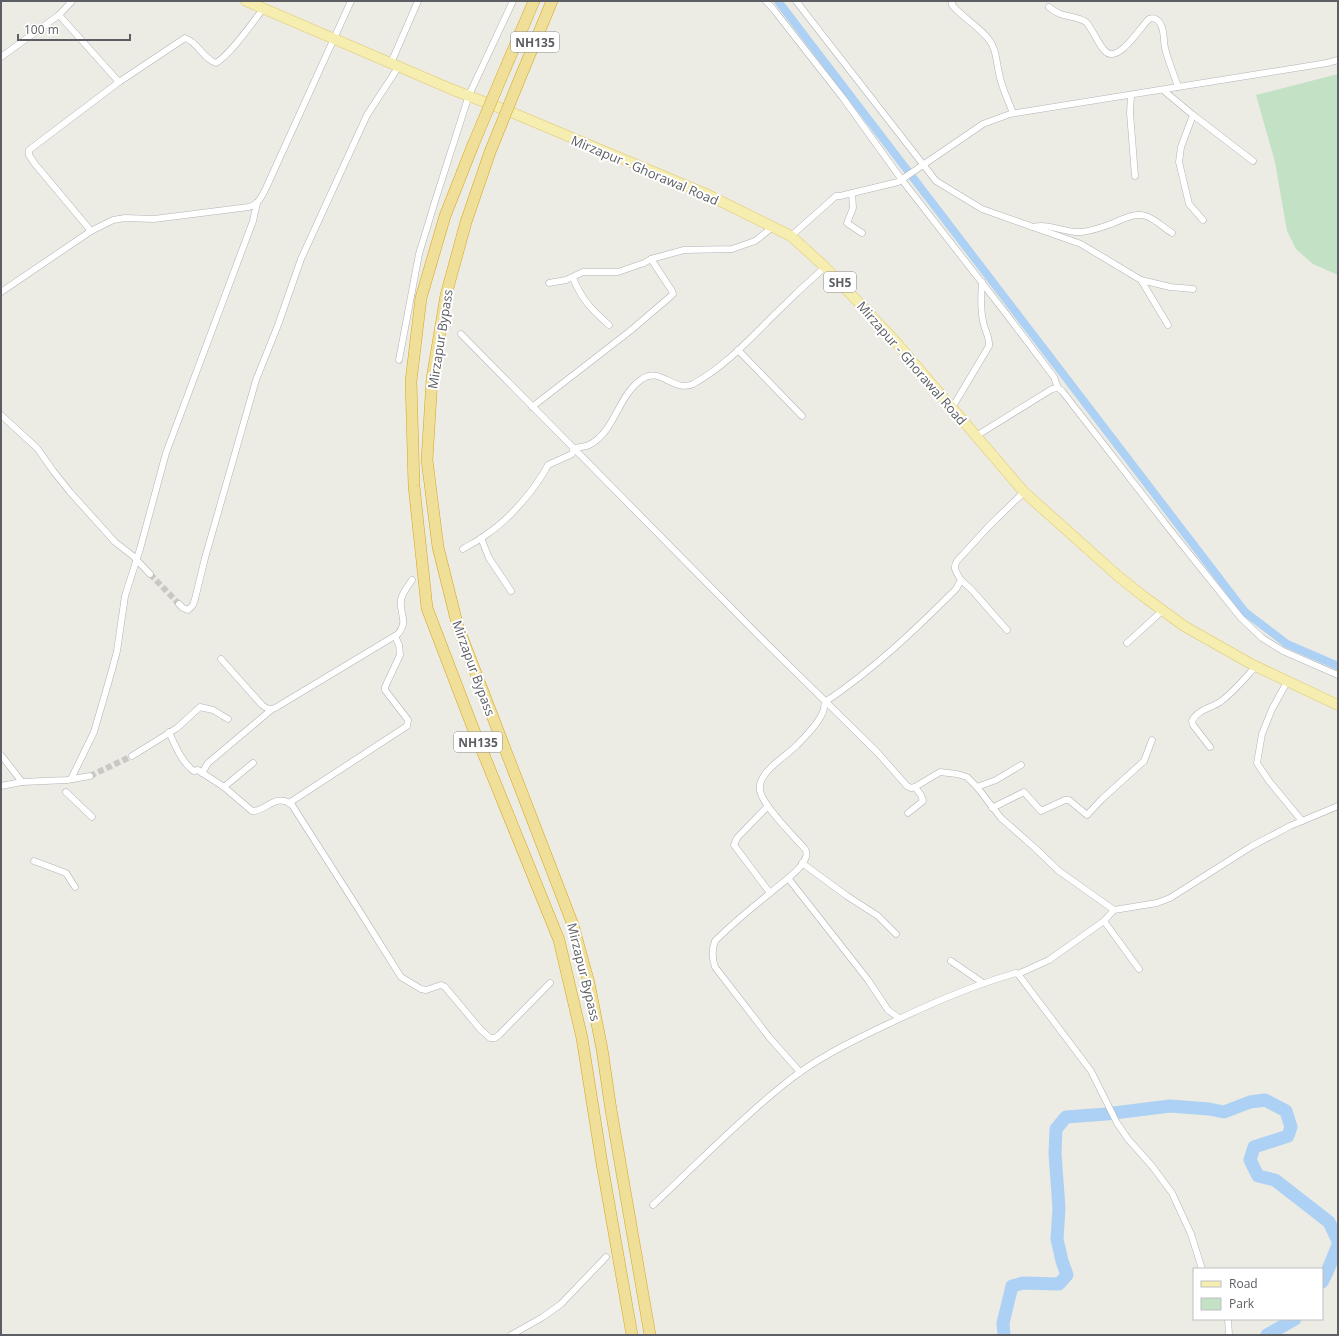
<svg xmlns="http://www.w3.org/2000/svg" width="1339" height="1336" font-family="'Open Sans',sans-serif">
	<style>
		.green { fill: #c3e1c5 }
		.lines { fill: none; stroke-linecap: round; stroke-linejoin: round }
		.canal { stroke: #acd1f4; stroke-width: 8 }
		.river { stroke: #acd1f4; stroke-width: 13 }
		.street-tunnel { stroke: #c8c8c4; stroke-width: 6; stroke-dasharray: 6 3; stroke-linecap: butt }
		.street-casing { stroke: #b1b3b7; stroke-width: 7 }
		.primary-casing { stroke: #e0c66a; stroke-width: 11 }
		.highway-casing { stroke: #d5a61b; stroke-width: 12 }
		.street { stroke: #fff; stroke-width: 6 }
		.primary { stroke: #f5eeb0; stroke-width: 10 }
		.highway { stroke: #f0df98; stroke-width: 11 }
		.highway-bridge-casing { stroke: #d5a61b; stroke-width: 12; stroke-linecap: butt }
		.highway-bridge { stroke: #f0df98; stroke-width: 11 }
		.labels { text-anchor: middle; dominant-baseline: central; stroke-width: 4; stroke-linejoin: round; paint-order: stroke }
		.shield { fill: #fff; stroke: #8d8e92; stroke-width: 1 }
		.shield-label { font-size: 12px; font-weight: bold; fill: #5c5e63 }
		.street-label { font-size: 13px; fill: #5c5e63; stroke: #fff }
	</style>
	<rect width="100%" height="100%" fill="#ecebe4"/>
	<!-- green -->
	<polygon class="green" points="1338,74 1338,275 1313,264 1296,249 1287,231 1275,162 1256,95"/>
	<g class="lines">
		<!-- canal -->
		<polyline class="canal" points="778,1 1245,612 1287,644 1338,666"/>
		<!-- river -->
		<g class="river">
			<polyline points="1322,1282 1327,1272 1338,1245"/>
			<polyline points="1004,1335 1003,1323 1012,1286 1023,1283 1059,1284 1067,1275 1062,1261 1057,1239 1059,1208 1055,1154 1056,1129 1066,1117 1106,1114 1170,1106 1209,1109 1224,1112 1250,1102 1265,1100 1286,1111 1291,1127 1288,1136 1254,1147 1250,1160 1258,1176 1275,1180 1329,1222 1338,1241"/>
			<polyline points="1267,1335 1295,1319"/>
		</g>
		<!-- street-tunnel -->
		<g class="street-tunnel">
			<polyline points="150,574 179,604"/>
			<polyline points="90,776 132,756"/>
		</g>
		<!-- street casing -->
		<g class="street-casing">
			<g id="street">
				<polyline points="766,1 774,10 843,98 902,180 1004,311 1054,377 1058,388"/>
				<polyline points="796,1 936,181 982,209 1081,244 1141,280 1170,287 1193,289"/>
				<path d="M952 1V5C963 18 980 27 990 41 997 51 996 61 999 73 1001 86 1008 100 1013 113"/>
				<path d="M1049 7C1062 19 1073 14 1086 22 1094 31 1097 43 1105 51 1118 65 1141 26 1149 19 1154 17 1157 19 1160 23 1165 31 1163 39 1165 48 1168 61 1174 74 1178 87"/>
				<path d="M59 15 119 82 185 38C198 42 203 59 216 63 231 54 252 23 263 9"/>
				<polyline points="1,57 59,15 72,1"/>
				<polyline points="391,63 418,1"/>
				<polyline points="1163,90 1193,115 1181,147 1179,162 1189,204 1203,220"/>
				<polyline points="1131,95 1130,113 1135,176"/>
				<polyline points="1193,115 1253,161"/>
				<polyline points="852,193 853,208 847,223 862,233"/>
				<path d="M1033 227C1051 223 1064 233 1081 232 1090 231 1100 228 1108 225 1120 221 1133 212 1146 216 1155 219 1164 228 1172 233"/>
				<polyline points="91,231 35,164 29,155 29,150 119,82"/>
				<polyline points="791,236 836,196 840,196 898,182 983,124 1010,114 1327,63 1338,60"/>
				<path d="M573 278C582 300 592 310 609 325"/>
				<polyline points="1141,280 1168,325"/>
				<polyline points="549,283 566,280 583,272 618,272 644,263 651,259 684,250 732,249 755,241 774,226"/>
				<path d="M1 292 91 231 113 220 125 218 154 219 249 207C259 204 262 196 266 188L351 1"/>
				<polyline points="461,334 761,638 877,752 907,786 911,788 915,787 940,772 957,774 967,777 977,787 1001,818 1035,848 1059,871 1114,910"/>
				<polyline points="738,350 802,416"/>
				<polyline points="399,360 419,254 436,198 469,95 513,1"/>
				<polyline points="532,407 630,331 671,296 673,294 672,291 651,259"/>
				<path d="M952 408 989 346C990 337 984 329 983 321 980 308 981 295 982 282"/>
				<polyline points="1,415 37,448 54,472 70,492 115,542 133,556 150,574"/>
				<polyline points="976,436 1052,389 1058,388 1062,391 1171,531 1241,618 1262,638 1283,651 1338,675"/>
				<polyline points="481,538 489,558 511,591"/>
				<path d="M463 549C471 544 480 540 487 534 510 519 536 488 548 465L572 454 574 448C579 447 585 447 589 445 616 431 617 396 642 379 660 366 674 393 693 384 723 368 748 341 772 317 789 300 807 283 825 267"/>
				<polyline points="961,580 971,589 1007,630"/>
				<polyline points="179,604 183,608 188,610 193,605 195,599 205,558 256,380 278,325 301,259 367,115 399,66"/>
				<polyline points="1127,643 1162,611"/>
				<path d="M221 659 262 705C267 709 270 710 275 708L398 634C409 621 399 614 401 600 402 593 408 586 412 580"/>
				<polyline points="1287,682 1272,709 1262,734 1257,763 1269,781 1302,821"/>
				<path d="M169 732C175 745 182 763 194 771L198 770 224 787 252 811C266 812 275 792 292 805L359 910 401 977 421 989 426 990 441 985 445 987 481 1030 490 1038H495L499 1035 550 983"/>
				<path d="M1210 747 1193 725 1192 721C1197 710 1211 708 1220 702 1234 692 1245 678 1256 666"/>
				<polyline points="1,755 22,782"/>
				<polyline points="132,756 177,728 200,707 213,710 228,719"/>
				<polyline points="202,773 208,763 271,710"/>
				<polyline points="71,779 94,732 112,670 117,651 125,596 140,549 166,453 253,221 257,203"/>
				<polyline points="1,786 22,782 67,780 90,776"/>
				<polyline points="224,787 253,763"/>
				<polyline points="977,787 996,780 1021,765"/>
				<polyline points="66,792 92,817"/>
				<polyline points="289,803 407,726 408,720 385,690 385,687 400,655 399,645 395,636"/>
				<polyline points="768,806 737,838 734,845 770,893"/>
				<polyline points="992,808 1024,792 1041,811 1065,800 1069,800 1087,815 1102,799 1144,761 1152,740"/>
				<polyline points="908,813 923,801 921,795 915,787"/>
				<polyline points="34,861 66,873 75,887"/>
				<polyline points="802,863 847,896 878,916 896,934"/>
				<polyline points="788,878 868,980 888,1010 899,1018"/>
				<polyline points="1104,921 1139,969"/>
				<polyline points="951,961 983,983"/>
				<polyline points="1018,974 1091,1071 1117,1123 1128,1139 1152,1166 1172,1193 1191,1234 1202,1269"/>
				<path d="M800 1072 769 1037 715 967C712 958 712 949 715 941 732 924 750 909 769 894 780 884 801 871 806 857 807 854 807 852 805 849 793 835 767 810 761 794 753 774 786 757 797 745 806 736 817 725 822 714 824 711 824 706 825 702 873 670 915 630 956 589L961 580C957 573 952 569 957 561L989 526 1024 492"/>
				<path d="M653 1205C696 1165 736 1123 782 1086 813 1060 850 1042 886 1025 930 1004 968 987 1016 973L1018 974 1049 960 1104 921 1114 910 1157 903 1170 898 1252 846 1290 826 1338 806"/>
				<polyline points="1228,1319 1229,1335"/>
				<polyline points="511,1335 543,1317 561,1304 606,1257"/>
			</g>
		</g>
		<!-- primary casing -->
		<g class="primary-casing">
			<polyline id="primary" points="246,1 451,89 513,113 704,193 791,236 825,267 895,341 1024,492 1118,576 1143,596 1184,626 1253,665 1338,705"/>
		</g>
		<!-- highway casing -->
		<g class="highway-casing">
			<g id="highway">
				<polyline points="502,76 534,1"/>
				<polyline points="518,83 552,1"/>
				<polyline points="473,145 445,216 421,298 411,381 414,486 427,608 471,723 559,940 582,1038 602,1164 632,1335"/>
				<polyline points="490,152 466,222 446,295 432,379 427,460 438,547 458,627 573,925 589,983 602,1049 611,1110 650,1335"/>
			</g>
		</g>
		<!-- street -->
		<use href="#street" class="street"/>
		<!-- primary -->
		<use href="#primary" class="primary"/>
		<!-- highway -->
		<use href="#highway" class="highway"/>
		<!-- highway-bridge casing -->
		<g class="highway-bridge-casing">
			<g id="highway-bridge">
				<polyline points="473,145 502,76"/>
				<polyline points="490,152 518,83"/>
			</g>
		</g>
		<!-- highway-bridge -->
		<use href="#highway-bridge" class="highway-bridge"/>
	</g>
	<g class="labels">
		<!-- shield labels -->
		<g class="shield">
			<rect x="511" y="32" width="48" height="20" rx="3"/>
			<rect x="824" y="272" width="32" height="20" rx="3"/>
			<rect x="454" y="732" width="48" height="20" rx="3"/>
		</g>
		<g class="shield-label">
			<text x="535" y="42">NH135</text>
			<text x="840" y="282">SH5</text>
			<text x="478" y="742">NH135</text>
		</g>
		<!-- street labels -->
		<g class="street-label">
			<text transform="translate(645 170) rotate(23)">Mirzapur - Ghorawal Road</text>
			<text transform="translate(440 339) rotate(-81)">Mirzapur Bypass</text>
			<text transform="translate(912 363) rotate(49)">Mirzapur - Ghorawal Road</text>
			<text transform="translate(474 668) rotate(70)">Mirzapur Bypass</text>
			<text transform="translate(584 972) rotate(76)">Mirzapur Bypass</text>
		</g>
	</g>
	<!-- border -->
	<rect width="1339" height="1336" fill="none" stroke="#5c5e63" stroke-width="4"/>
	<!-- legend -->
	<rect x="1193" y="1268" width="130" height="52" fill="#ffffff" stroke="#bebfc1"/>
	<rect x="1201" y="1281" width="20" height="6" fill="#f5eeb0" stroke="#bebfc1"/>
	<text x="1229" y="1288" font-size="12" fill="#5c5e63">Road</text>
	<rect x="1201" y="1298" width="20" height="12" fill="#c3e1c5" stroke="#bebfc1"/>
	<text x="1229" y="1308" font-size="12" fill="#5c5e63">Park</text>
	<!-- scale -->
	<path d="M18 34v6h112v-6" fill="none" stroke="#5c5e63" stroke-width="2"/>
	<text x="24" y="34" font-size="12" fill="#5c5e63" stroke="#ffffff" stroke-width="3" paint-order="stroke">100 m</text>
</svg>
